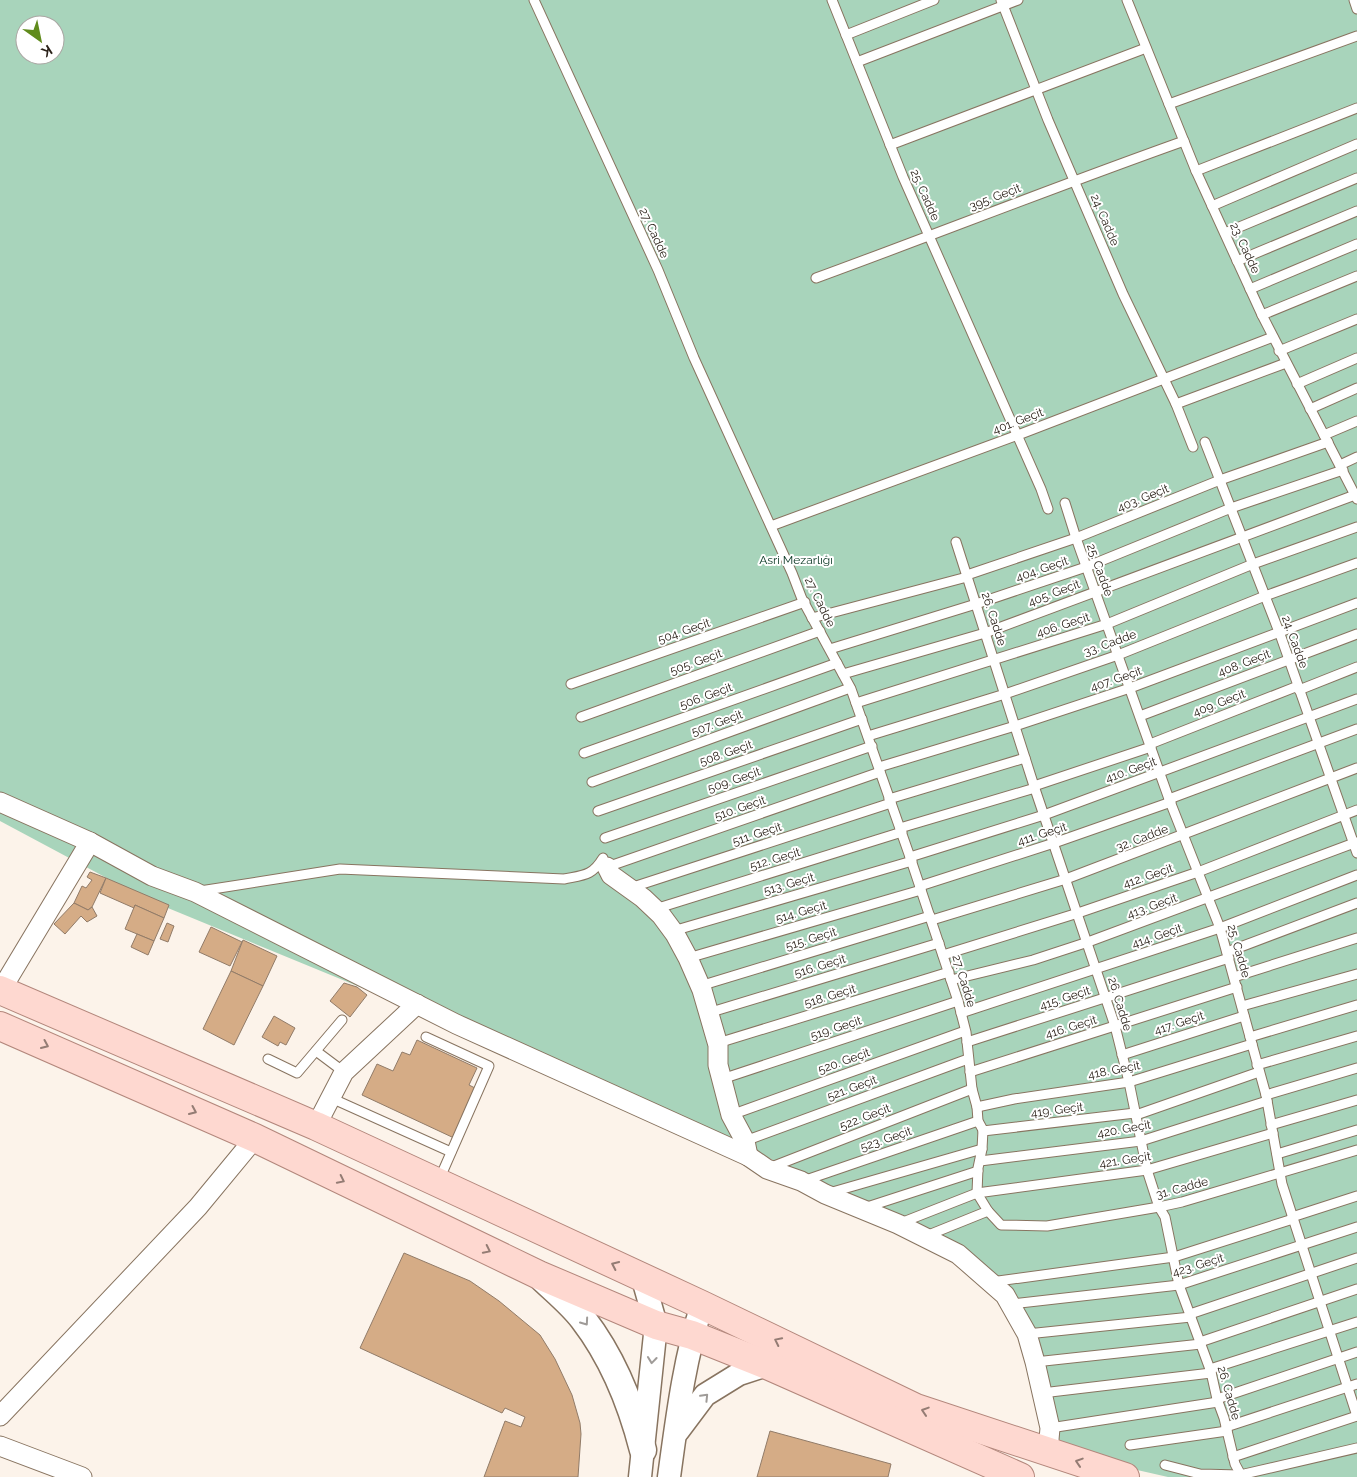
<svg xmlns="http://www.w3.org/2000/svg" width="1357" height="1477" font-family="Raleway,sans-serif">
	<style>
		.green { fill: #a8d4bb; fill-rule: evenodd }
		.building { fill: #d5ac86; stroke: #917b68 }
		.lines { fill: none; stroke-linecap: round; stroke-linejoin: round }
		.service-casing { stroke: #887460; stroke-width: 11 }
		.minor-casing { stroke: #887460; stroke-width: 21 }
		.tertiary-casing { stroke: #887460; stroke-width: 25 }
		.secondary-casing { stroke: #887460; stroke-width: 29 }
		.primary-casing { stroke: #b3877c; stroke-width: 30 }
		.service { stroke: #fff; stroke-width: 9 }
		.minor { stroke: #fff; stroke-width: 19 }
		.tertiary { stroke: #fff; stroke-width: 22 }
		.secondary { stroke: #fff; stroke-width: 26 }
		.primary { stroke: #fed8d0; stroke-width: 28 }
		.oneway { stroke: #947c74 }
		.oneway2 { stroke: #9f9b98 }
		.labels { text-anchor: middle; dominant-baseline: central; stroke-width: 4; stroke-linejoin: round; paint-order: stroke }
		.street-label { font-size: 12px; fill: #2a2119; stroke: #fff }
		.park-label { font-size: 12px; fill: #063420; stroke: #fff }
	</style>
	<rect width="100%" height="100%" fill="#fcf3ea"/>
	<!-- green -->
	<path class="green" d="M0 0H1357V1477H1168L1049 1450 1028 1331 961 1252 759 1153 484 1038 146 899 0 821ZM25 25H55V55H25Z"/>
	<!-- building -->
	<g class="building">
		<polygon points="90,872 106,878 92,907 88,910 74,903 82,886 86,888 92,880 87,877"/>
		<polygon points="106,878 169,905 164,918 135,905 134,908 100,893"/>
		<polygon points="74,903 88,910 92,907 97,916 87,922 81,916 65,934 54,924"/>
		<polygon points="135,905 164,918 154,941 125,929"/>
		<polygon points="167,923 174,926 168,942 160,939"/>
		<polygon points="211,927 242,942 230,966 199,952"/>
		<polygon points="137,934 154,941 148,955 131,947"/>
		<polygon points="243,940 277,956 263,986 231,971"/>
		<polygon points="231,971 263,986 234,1045 203,1029"/>
		<polygon points="344,983 357,987 367,995 350,1017 330,1001"/>
		<polygon points="274,1016 295,1028 286,1045 280,1042 278,1046 262,1037"/>
		<polygon points="417,1040 477,1068 469,1085 477,1089 454,1138 362,1095 377,1064 393,1071 402,1052 410,1055"/>
		<polygon points="404,1253 470,1281 499,1301 540,1335 555,1359 572,1395 580,1423 581,1434 578,1477 484,1477 505,1421 521,1427 525,1417 505,1408 502,1413 360,1348"/>
		<polygon points="770,1431 891,1464 888,1477 757,1477"/>
	</g>
	<g class="lines">
		<!-- service casing -->
		<g class="service-casing">
			<g id="service">
				<polyline points="534,0 658,270 694,358 792,573 802,599 851,689 910,857 958,1001 966,1032 972,1089 977,1107 978,1121 983,1130 982,1149 978,1168 977,1193 988,1211 1001,1225 1047,1226 1159,1207 1182,1202 1357,1150"/>
				<polyline points="832,0 903,177 1041,489 1048,509"/>
				<polyline points="1001,0 1048,120 1123,294 1176,404 1193,447"/>
				<polyline points="1127,0 1196,171 1262,315 1357,499"/>
				<polyline points="1354,0 1357,9"/>
				<polyline points="846,35 934,0"/>
				<polyline points="857,62 1018,0"/>
				<polyline points="1169,104 1357,36"/>
				<polyline points="890,145 1146,48"/>
				<polyline points="1196,171 1357,108"/>
				<polyline points="1212,206 1357,144"/>
				<polyline points="1225,233 1357,178"/>
				<polyline points="1237,261 1357,211"/>
				<path d="M816 278C939 233 1060 185 1184 141"/>
				<polyline points="1250,289 1357,244"/>
				<polyline points="1262,315 1357,276"/>
				<polyline points="1279,351 1357,319"/>
				<polyline points="1297,384 1357,358"/>
				<polyline points="1176,404 1286,363"/>
				<polyline points="1310,409 1357,388"/>
				<polyline points="1324,435 1357,421"/>
				<polyline points="1205,442 1281,637 1357,853"/>
				<polyline points="1340,465 1357,457"/>
				<polyline points="1065,503 1076,538 1169,799 1220,928 1266,1095 1282,1184 1357,1416"/>
				<polyline points="771,526 1018,435 1273,337"/>
				<polyline points="956,542 1034,786 1115,1026 1129,1082 1147,1170 1159,1207 1165,1217 1179,1285 1211,1372 1217,1399 1224,1418 1235,1464 1242,1477"/>
				<polyline points="967,575 1076,538 1220,480 1328,442"/>
				<polyline points="812,618 967,577"/>
				<polyline points="830,649 976,604 1086,567 1231,508 1343,470"/>
				<polyline points="843,674 985,633 1355,495"/>
				<polyline points="571,684 805,602"/>
				<polyline points="1299,690 1357,667"/>
				<polyline points="856,703 1107,624 1253,564 1357,527"/>
				<polyline points="1140,716 1357,634"/>
				<polyline points="581,717 820,631"/>
				<polyline points="868,736 1005,694 1118,655 1265,596 1357,563"/>
				<polyline points="1150,744 1298,686"/>
				<polyline points="584,753 837,663"/>
				<polyline points="879,767 1015,726 1130,688 1357,603"/>
				<polyline points="592,782 850,688"/>
				<polyline points="1034,786 1151,747"/>
				<polyline points="889,799 1025,758"/>
				<polyline points="1169,799 1357,729"/>
				<polyline points="598,811 862,719"/>
				<polyline points="900,828 1035,788"/>
				<polyline points="605,838 872,746"/>
				<polyline points="910,857 1044,815 1357,699"/>
				<polyline points="607,867 880,772"/>
				<polyline points="920,886 1054,843 1171,802"/>
				<polyline points="630,888 891,803"/>
				<path d="M200 891 340 869 564 879C584 875 592 876 603 858"/>
				<polyline points="655,909 902,832"/>
				<polyline points="932,920 1066,879 1357,768"/>
				<polyline points="673,931 912,861"/>
				<polyline points="1227,952 1357,903"/>
				<polyline points="943,955 1078,913 1198,872 1357,810"/>
				<polyline points="688,958 921,890"/>
				<polyline points="1234,977 1357,938"/>
				<polyline points="951,980 1033,960 1088,942 1357,842"/>
				<polyline points="700,986 930,916"/>
				<polyline points="1242,1006 1357,974"/>
				<polyline points="708,1013 939,943"/>
				<polyline points="961,1013 1220,928 1357,875"/>
				<polyline points="426,1037 489,1066 439,1180"/>
				<polyline points="1250,1037 1357,1005"/>
				<polyline points="967,1042 1229,958"/>
				<polyline points="718,1043 949,972"/>
				<polyline points="316,1051 344,1072"/>
				<polyline points="1122,1055 1244,1016"/>
				<polyline points="268,1059 297,1073 342,1020"/>
				<polyline points="1257,1065 1357,1036"/>
				<polyline points="970,1072 1237,987"/>
				<polyline points="722,1079 958,1001"/>
				<polyline points="1266,1095 1357,1068"/>
				<polyline points="331,1098 451,1152"/>
				<polyline points="977,1107 1014,1099 1129,1082 1252,1044"/>
				<polyline points="731,1115 965,1031"/>
				<polyline points="1136,1115 1259,1072"/>
				<polyline points="1271,1125 1357,1100"/>
				<polyline points="983,1131 1135,1113"/>
				<polyline points="745,1141 968,1059"/>
				<polyline points="1277,1154 1357,1130"/>
				<polyline points="980,1161 1141,1141 1267,1101"/>
				<polyline points="769,1168 972,1089"/>
				<polyline points="803,1181 978,1121"/>
				<polyline points="829,1193 982,1149"/>
				<polyline points="864,1208 978,1171"/>
				<polyline points="1292,1217 1357,1196"/>
				<polyline points="898,1224 977,1193 1147,1170 1273,1133"/>
				<polyline points="926,1236 988,1211"/>
				<polyline points="991,1282 1174,1257 1293,1219"/>
				<polyline points="1011,1304 1179,1285 1357,1227"/>
				<polyline points="1190,1314 1357,1258"/>
				<polyline points="1027,1334 1191,1317"/>
				<polyline points="1200,1342 1357,1289"/>
				<polyline points="1035,1362 1201,1344"/>
				<polyline points="1210,1369 1357,1322"/>
				<polyline points="1042,1393 1211,1373"/>
				<polyline points="1217,1399 1357,1352"/>
				<polyline points="1226,1427 1357,1384"/>
				<polyline points="1050,1428 1218,1402"/>
				<polyline points="1130,1445 1227,1431"/>
				<polyline points="1233,1457 1357,1416"/>
				<polyline points="1165,1465 1200,1474 1240,1475 1357,1448"/>
			</g>
		</g>
		<!-- minor casing -->
		<g class="minor-casing">
			<g id="minor">
				<polyline points="0,802 90,842 152,876 195,892 456,1024 748,1156 767,1169 801,1181 825,1194 898,1224 958,1254 1005,1295 1027,1334 1035,1362 1050,1428 1048,1451"/>
				<polyline points="607,867 611,875 643,898 661,915 675,934 688,958 702,990 718,1045 718,1065 731,1115 745,1141 748,1156"/>
				<polyline points="1,990 90,842"/>
				<polyline points="316,1126 344,1072 417,1004"/>
				<polyline points="0,1416 198,1207 255,1138"/>
				<polyline points="0,1446 82,1477"/>
			</g>
		</g>
		<!-- tertiary casing -->
		<g class="tertiary-casing">
			<g id="tertiary">
				<polyline points="678,1431 705,1395 739,1374 767,1365"/>
				<polyline points="640,1477 656,1325 643,1279"/>
				<path d="M669 1477C677 1419 684 1360 702 1305"/>
			</g>
		</g>
		<!-- secondary casing -->
		<g class="secondary-casing">
			<path id="secondary" d="M539 1275C553 1289 571 1303 583 1319 613 1358 631 1403 643 1450"/>
		</g>
		<!-- primary casing -->
		<g class="primary-casing">
			<g id="primary">
				<polyline points="0,990 316,1126 702,1305 916,1408 1125,1477"/>
				<polyline points="0,1026 255,1138 539,1275 656,1325 692,1335 767,1365 1020,1477"/>
			</g>
		</g>
		<!-- service -->
		<use href="#service" class="service"/>
		<!-- minor -->
		<use href="#minor" class="minor"/>
		<!-- tertiary -->
		<use href="#tertiary" class="tertiary"/>
		<!-- secondary -->
		<use href="#secondary" class="secondary"/>
		<!-- primary -->
		<use href="#primary" class="primary"/>
	</g>
	<!-- one-way arrows -->
	<defs><path id="oneway-chevron" d="M-2-3.5L2.5 0L-2 3.5" fill="none" stroke-width="1.6" stroke-linecap="round" stroke-linejoin="round" transform="scale(1.25)"/></defs>
	<g class="oneway">
		<use href="#oneway-chevron" transform="translate(45 1045) rotate(24)"/>
		<use href="#oneway-chevron" transform="translate(193 1111) rotate(24)"/>
		<use href="#oneway-chevron" transform="translate(341 1180) rotate(26)"/>
		<use href="#oneway-chevron" transform="translate(487 1250) rotate(26)"/>
		<use href="#oneway-chevron" transform="translate(615 1265) rotate(-155)"/>
		<use href="#oneway-chevron" transform="translate(778 1341) rotate(-154)"/>
		<use href="#oneway-chevron" transform="translate(925 1411) rotate(-162)"/>
		<use href="#oneway-chevron" transform="translate(1079 1462) rotate(-162)"/>
	</g>
	<g class="oneway2">
		<use href="#oneway-chevron" transform="translate(585 1322) rotate(55)"/>
		<use href="#oneway-chevron" transform="translate(652 1360) rotate(96)"/>
		<use href="#oneway-chevron" transform="translate(705 1397) rotate(-46)"/>
	</g>
	<g class="labels">
		<!-- street labels -->
		<g class="street-label">
			<text transform="translate(925 195) rotate(66)">25. Cadde</text>
			<text transform="translate(995 197) rotate(-21)">395. Geçit</text>
			<text transform="translate(1105 220) rotate(67)">24. Cadde</text>
			<text transform="translate(654 233) rotate(65)">27. Cadde</text>
			<text transform="translate(1245 248) rotate(65)">23. Cadde</text>
			<text transform="translate(1018 421) rotate(-21)">401. Geçit</text>
			<text transform="translate(1143 498) rotate(-22)">403. Geçit</text>
			<text transform="translate(1042 569) rotate(-19)">404. Geçit</text>
			<text transform="translate(1100 570) rotate(70)">25. Cadde</text>
			<text transform="translate(1054 593) rotate(-21)">405. Geçit</text>
			<text transform="translate(820 602) rotate(64)">27. Cadde</text>
			<text transform="translate(994 619) rotate(72)">26. Cadde</text>
			<text transform="translate(1063 625) rotate(-18)">406. Geçit</text>
			<text transform="translate(684 631) rotate(-19)">504. Geçit</text>
			<text transform="translate(1295 642) rotate(70)">24. Cadde</text>
			<text transform="translate(1110 643) rotate(-20)">33. Cadde</text>
			<text transform="translate(696 662) rotate(-20)">505. Geçit</text>
			<text transform="translate(1244 663) rotate(-21)">408. Geçit</text>
			<text transform="translate(1116 679) rotate(-19)">407. Geçit</text>
			<text transform="translate(706 696) rotate(-20)">506. Geçit</text>
			<text transform="translate(1219 703) rotate(-21)">409. Geçit</text>
			<text transform="translate(717 723) rotate(-20)">507. Geçit</text>
			<text transform="translate(726 753) rotate(-19)">508. Geçit</text>
			<text transform="translate(1131 770) rotate(-20)">410. Geçit</text>
			<text transform="translate(734 780) rotate(-19)">509. Geçit</text>
			<text transform="translate(740 808) rotate(-19)">510. Geçit</text>
			<text transform="translate(757 834) rotate(-18)">511. Geçit</text>
			<text transform="translate(1042 834) rotate(-18)">411. Geçit</text>
			<text transform="translate(1142 838) rotate(-21)">32. Cadde</text>
			<text transform="translate(775 859) rotate(-17)">512. Geçit</text>
			<text transform="translate(1148 876) rotate(-19)">412. Geçit</text>
			<text transform="translate(789 884) rotate(-16)">513. Geçit</text>
			<text transform="translate(1152 906) rotate(-20)">413. Geçit</text>
			<text transform="translate(801 912) rotate(-16)">514. Geçit</text>
			<text transform="translate(1157 936) rotate(-19)">414. Geçit</text>
			<text transform="translate(811 939) rotate(-17)">515. Geçit</text>
			<text transform="translate(1239 951) rotate(74)">25. Cadde</text>
			<text transform="translate(820 966) rotate(-17)">516. Geçit</text>
			<text transform="translate(964 981) rotate(73)">27. Cadde</text>
			<text transform="translate(830 996) rotate(-17)">518. Geçit</text>
			<text transform="translate(1065 998) rotate(-18)">415. Geçit</text>
			<text transform="translate(1120 1004) rotate(73)">26. Cadde</text>
			<text transform="translate(1179 1023) rotate(-18)">417. Geçit</text>
			<text transform="translate(1071 1027) rotate(-17)">416. Geçit</text>
			<text transform="translate(836 1028) rotate(-18)">519. Geçit</text>
			<text transform="translate(844 1061) rotate(-20)">520. Geçit</text>
			<text transform="translate(1114 1070) rotate(-11)">418. Geçit</text>
			<text transform="translate(852 1088) rotate(-20)">521. Geçit</text>
			<text transform="translate(1057 1110) rotate(-7)">419. Geçit</text>
			<text transform="translate(865 1117) rotate(-21)">522. Geçit</text>
			<text transform="translate(1124 1129) rotate(-10)">420. Geçit</text>
			<text transform="translate(886 1139) rotate(-19)">523. Geçit</text>
			<text transform="translate(1125 1160) rotate(-9)">421. Geçit</text>
			<text transform="translate(1182 1188) rotate(-15)">31. Cadde</text>
			<text transform="translate(1198 1265) rotate(-17)">423. Geçit</text>
			<text transform="translate(1229 1393) rotate(74)">26. Cadde</text>
		</g>
		<!-- park labels -->
		<g class="park-label">
			<text x="796" y="560">Asri Mezarlığı</text>
		</g>
	</g>
	<!-- north arrow -->
	<g transform="translate(40 40) rotate(147)"><circle r="24" fill="#ffffff" stroke="#aaa6a3"/>
	<path d="M0-4L9 19L0 12L-9 19Z" fill="#608b1c"/>
	<text y="-8" font-size="14" font-weight="bold" text-anchor="middle" fill="#2a2119">K</text>
	</g>
</svg>
